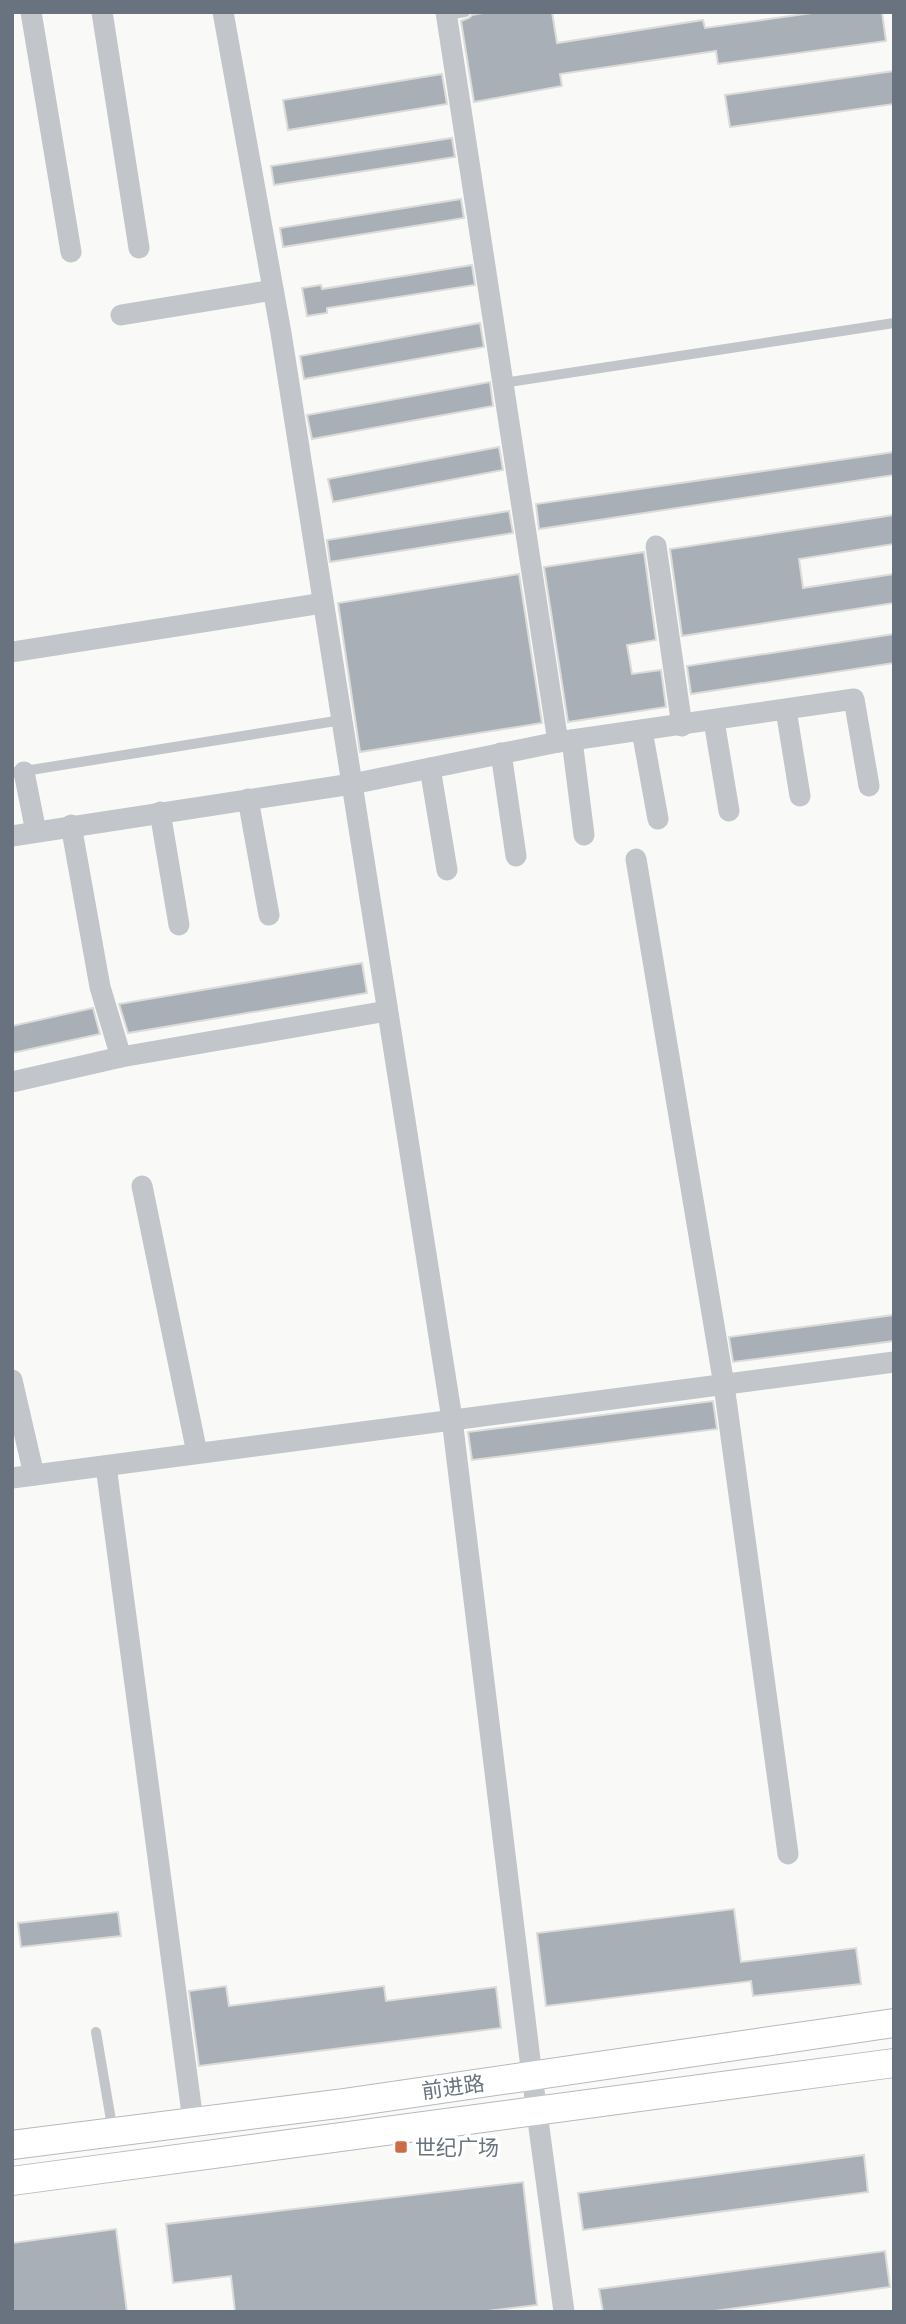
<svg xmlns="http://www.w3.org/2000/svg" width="906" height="2324" font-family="'Archivo Narrow','Noto Sans SC',sans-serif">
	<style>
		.building { fill: #a9afb6; stroke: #dbdbda; stroke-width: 2 }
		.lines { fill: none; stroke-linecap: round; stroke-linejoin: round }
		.secondary-casing { stroke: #b5b9bd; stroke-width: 30 }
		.service { stroke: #c2c5c9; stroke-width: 10 }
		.minor { stroke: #c2c5c9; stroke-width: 21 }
		.secondary { stroke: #fff; stroke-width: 28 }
		.poi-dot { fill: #cd6c44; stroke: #fff; stroke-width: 2.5 }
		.labels { text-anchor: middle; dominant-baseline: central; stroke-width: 7; stroke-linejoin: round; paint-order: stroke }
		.street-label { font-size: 21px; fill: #68737f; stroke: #fff }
		.poi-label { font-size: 21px; fill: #68737f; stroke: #fff; text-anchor: start }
	</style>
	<rect width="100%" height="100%" fill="#f9f9f8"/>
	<!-- building -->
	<g class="building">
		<polygon points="488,12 552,12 557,43 703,20 705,28 819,12 882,12 886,41 718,64 716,51 560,74 562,86 474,102 461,21 469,18 472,15"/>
		<polygon points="894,71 894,104 730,127 725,95"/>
		<polygon points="442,74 447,104 288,130 283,100"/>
		<polygon points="452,138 455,157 274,185 271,166"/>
		<polygon points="461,199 464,218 283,247 280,228"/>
		<polygon points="472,265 475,285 327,308 327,313 307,316 302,288 321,285 322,289"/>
		<polygon points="480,323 484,347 304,379 300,356"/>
		<polygon points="490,382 493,406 312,439 307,415"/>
		<polygon points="499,447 503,470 333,502 328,479"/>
		<polygon points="894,452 894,475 539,529 536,504"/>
		<polygon points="509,511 513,533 330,562 327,540"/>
		<polygon points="894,515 894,544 799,559 803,588 894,574 894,603 682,636 670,549"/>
		<polygon points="644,552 656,640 627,645 632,674 661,670 666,707 568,722 544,567"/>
		<polygon points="519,574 542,723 360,752 338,603"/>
		<polygon points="894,634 894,663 691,694 687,666"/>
		<polygon points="362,963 367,993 128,1033 119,1004"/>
		<polygon points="93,1008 100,1034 12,1053 12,1026"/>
		<polygon points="894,1315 894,1341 733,1362 729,1337"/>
		<polygon points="713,1401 717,1429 472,1460 468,1432"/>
		<polygon points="734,1909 741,1962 856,1948 861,1984 753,1996 751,1981 546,2006 537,1933"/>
		<polygon points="118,1912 121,1936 21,1947 18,1923"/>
		<polygon points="226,1986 229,2006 384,1986 386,2001 496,1987 501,2028 199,2066 189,1991"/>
		<polygon points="864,2155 868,2192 583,2230 578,2193"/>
		<polygon points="523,2182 537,2305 479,2312 235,2312 231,2276 173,2283 166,2224"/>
		<polygon points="116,2229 127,2312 12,2312 12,2243"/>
		<polygon points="885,2251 890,2287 707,2312 603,2312 599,2289"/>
	</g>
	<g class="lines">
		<!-- secondary casing -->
		<g class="secondary-casing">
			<g id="secondary">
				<polyline points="12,2145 345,2103 894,2023"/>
				<polyline points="12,2181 894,2063"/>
			</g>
		</g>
		<!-- service -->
		<g class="service">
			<polyline points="447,15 465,12"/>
			<polyline points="503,383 894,323"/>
			<polyline points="12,773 342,720"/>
			<polyline points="96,2032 113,2132"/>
		</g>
		<!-- minor -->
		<g class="minor">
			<polyline points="31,12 71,252"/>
			<polyline points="102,12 139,248"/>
			<polyline points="223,12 281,333 452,1419 532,2076 564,2312"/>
			<polyline points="446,12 558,742"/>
			<polyline points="121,315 273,290"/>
			<polyline points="656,546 682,726"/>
			<polyline points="12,652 323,603"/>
			<polyline points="786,710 800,796"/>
			<polyline points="714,721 729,811"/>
			<polyline points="642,731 658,819"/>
			<polyline points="572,740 584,835"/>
			<polyline points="501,753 516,856"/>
			<polyline points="430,768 447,870"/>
			<polyline points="24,772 36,832"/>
			<polyline points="248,799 269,915"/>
			<polyline points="160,812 179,925"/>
			<polyline points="71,825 100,987 121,1057"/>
			<polyline points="12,836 352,784 558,742 854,699 869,786"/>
			<polyline points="636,859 724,1385 788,1854"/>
			<polyline points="12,1082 121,1057 387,1011"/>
			<polyline points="142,1186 197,1453"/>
			<polyline points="12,1380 34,1475"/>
			<polyline points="106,1466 193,2121"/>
			<polyline points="12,1478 894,1362"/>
		</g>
		<!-- secondary -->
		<use href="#secondary" class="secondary"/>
	</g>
	<!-- markers -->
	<rect class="poi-dot" x="394" y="2140" width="14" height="14" rx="3.5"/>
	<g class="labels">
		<!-- street labels -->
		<g class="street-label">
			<text transform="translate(453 2087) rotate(-8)">前进路</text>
		</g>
		<!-- poi labels -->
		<g class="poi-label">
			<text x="415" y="2147">世纪广场</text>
		</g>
	</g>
	<!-- border -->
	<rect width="906" height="2324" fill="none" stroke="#68737f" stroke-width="28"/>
</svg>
